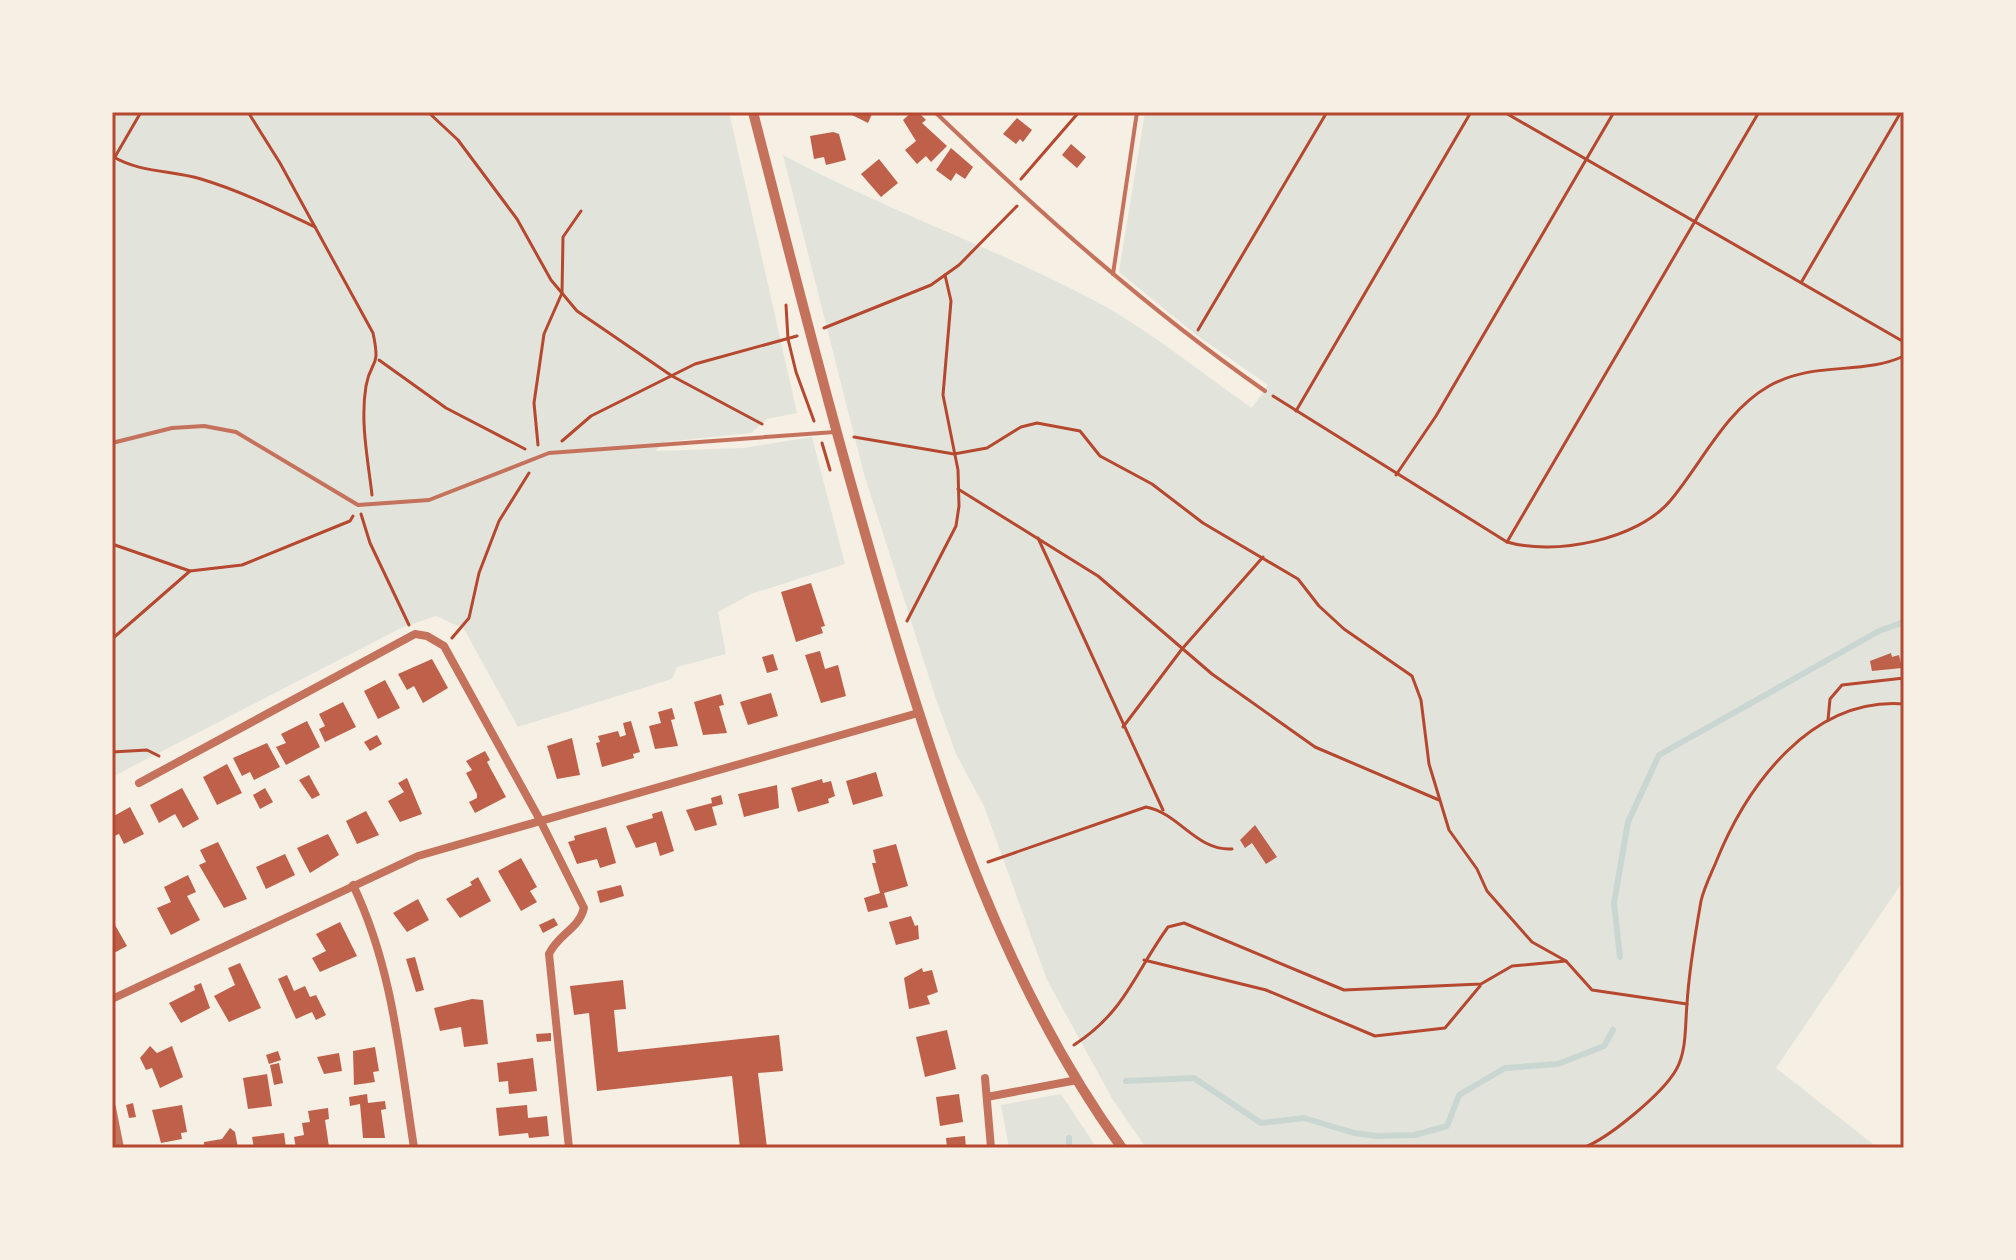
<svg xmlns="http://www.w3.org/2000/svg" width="2016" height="1260" font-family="Spectral,serif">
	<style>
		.green { fill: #e2e4dc }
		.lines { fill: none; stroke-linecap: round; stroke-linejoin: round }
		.stream { stroke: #c9d6d2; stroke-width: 6 }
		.building { fill: #bf614a }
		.path { stroke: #b5482f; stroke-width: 3 }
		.service { stroke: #c5725c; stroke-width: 4 }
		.minor { stroke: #c5725c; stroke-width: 8 }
		.tertiary { stroke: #c5725c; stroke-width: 10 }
		.neatline { fill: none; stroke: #b5482f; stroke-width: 3 }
	</style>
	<rect width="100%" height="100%" fill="#f6efe4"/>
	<!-- green -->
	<g class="green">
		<polygon points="112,112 729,112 797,413 767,419 751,433 665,442 655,451 743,448 812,437 845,564 751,594 718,612 726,654 677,667 672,679 518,727 464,629 436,616 401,628 112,777"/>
		<path d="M1145 112H1904V880L1776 1068 1878 1148H1146L1113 1100 1047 980 984 806 956 754 935 696 864 474 783 155C885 210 994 247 1097 302 1151 331 1201 373 1252 408L1268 385 1195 334 1119 272Z"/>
		<polygon points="1061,1094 1097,1148 1009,1148 1001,1105"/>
	</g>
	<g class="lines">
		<!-- stream -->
		<g class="stream">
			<polyline points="1620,957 1614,903 1628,822 1659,755 1879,631 1904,622"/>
			<polyline points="1126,1081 1194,1078 1261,1123 1304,1118 1354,1133 1378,1136 1415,1135 1447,1126 1459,1095 1505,1068 1558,1064 1604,1046 1613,1030"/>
			<polyline points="1069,1148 1069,1138"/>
		</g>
	</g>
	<!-- building -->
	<g class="building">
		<polygon points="846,112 873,112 868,123"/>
		<polygon points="912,112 918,112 926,120 922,123 947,146 931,162 926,156 917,164 905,150 916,141 903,120"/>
		<polygon points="1017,118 1032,130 1023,142 1020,139 1016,144 1003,134"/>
		<polygon points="833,132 839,134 846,160 826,165 824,157 814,159 810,136"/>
		<polygon points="1071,144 1086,157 1077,168 1062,155"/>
		<polygon points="951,148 973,167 965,179 956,173 951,181 936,170"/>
		<polygon points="879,159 898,183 881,197 861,174"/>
		<polygon points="811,583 825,626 821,627 823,633 796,642 781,592"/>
		<polygon points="820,651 825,669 838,665 846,696 821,703 805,655"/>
		<polygon points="1891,653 1892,657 1899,655 1902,668 1872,671 1870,661"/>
		<polygon points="773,654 778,670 767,673 762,657"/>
		<polygon points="432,659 448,688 423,703 414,686 407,690 398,674"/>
		<polygon points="385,680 400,708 378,719 364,691"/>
		<polygon points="771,693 778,716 748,725 740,702"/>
		<polygon points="721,694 724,705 719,706 727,733 703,735 694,702"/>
		<polygon points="343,702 356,727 325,742 319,729 325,726 319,714"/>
		<polygon points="672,708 675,719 671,720 678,746 655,749 649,726 661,723 658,712"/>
		<polygon points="307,721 320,747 286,765 276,747 286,743 281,734"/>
		<polygon points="631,721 640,752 633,754 634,758 602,767 596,743 600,742 598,736 618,731 620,737 626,735 623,723"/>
		<polygon points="377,735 382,744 370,751 364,742"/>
		<polygon points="572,738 580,775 557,779 547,746"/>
		<polygon points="267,743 280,767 254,780 250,772 242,776 233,758"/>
		<polygon points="485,751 490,760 487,762 506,797 475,813 469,802 477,798 477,794 466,773 472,770 466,761"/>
		<polygon points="227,764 242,793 217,805 203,777"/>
		<polygon points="876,772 883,796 853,805 846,781"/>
		<polygon points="309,775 320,795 312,799 299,780"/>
		<polygon points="407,778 422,814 400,822 388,801 404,792 398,783"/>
		<polygon points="822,779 823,783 831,781 835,796 828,799 829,803 798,812 791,788"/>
		<polygon points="777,785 779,808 744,817 738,794"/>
		<polygon points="182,788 199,819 183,828 175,814 159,823 150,805"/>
		<polygon points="265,788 273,802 260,809 253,795"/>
		<polygon points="721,795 723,804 712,807 717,825 695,831 686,810 712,803 711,798"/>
		<polygon points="130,807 144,834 124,844 119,834 112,837 112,817"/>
		<polygon points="366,811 379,835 357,844 346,821"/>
		<polygon points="662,811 674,851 660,856 656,842 636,848 626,826 653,818 652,814"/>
		<polygon points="1255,825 1277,857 1266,864 1252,843 1245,848 1240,840"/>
		<polygon points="606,827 616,863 600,868 597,859 577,864 568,842 575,840 574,836"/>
		<polygon points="328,834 339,855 310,873 297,848"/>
		<polygon points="218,842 247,899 224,908 199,865 206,862 200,850"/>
		<polygon points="896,844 908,886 884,893 888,907 868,912 864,898 880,893 872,863 876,863 873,850"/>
		<polygon points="285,854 295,875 266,889 256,867"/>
		<polygon points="521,858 537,887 530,891 537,902 521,911 498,871"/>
		<polygon points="188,875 196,892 187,896 200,920 171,935 157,908 171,902 164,887"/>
		<polygon points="478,877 491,901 460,918 446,899 472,885 470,882"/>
		<polygon points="621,885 624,896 600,903 597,891"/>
		<polygon points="418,899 429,920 407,932 393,913"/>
		<polygon points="911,916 915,926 918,925 919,939 896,945 889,922"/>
		<polygon points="554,918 558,925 543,933 539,925"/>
		<polygon points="340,922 357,956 320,972 312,958 326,951 316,934"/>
		<polygon points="115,925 127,946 112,954 112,927"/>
		<polygon points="415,957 424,990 416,992 406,959"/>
		<polygon points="240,963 261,1008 229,1022 214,996 235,985 228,968"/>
		<polygon points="922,968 923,972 932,970 938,992 927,996 930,1004 909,1009 904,978"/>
		<polygon points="287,975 294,991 305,986 310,997 316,995 326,1015 316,1020 312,1012 296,1019 278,979"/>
		<polygon points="623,980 626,1009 614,1010 618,1052 779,1035 783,1071 758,1073 767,1148 740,1148 732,1076 597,1091 589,1013 574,1015 570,986"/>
		<polygon points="201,983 210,1008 181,1023 169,1003 195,990 194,986"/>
		<polygon points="472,999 483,1000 488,1044 464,1047 461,1027 440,1031 434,1008"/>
		<polygon points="947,1030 956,1069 925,1077 916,1037"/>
		<polygon points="551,1033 551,1041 537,1042 536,1034"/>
		<polygon points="150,1046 157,1053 172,1046 183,1077 160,1088 152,1068 146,1070 140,1058"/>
		<polygon points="375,1047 379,1071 373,1072 375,1082 354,1085 353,1051"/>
		<polygon points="278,1051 281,1060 269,1064 266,1055"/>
		<polygon points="339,1053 342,1071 324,1074 317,1057"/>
		<polygon points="533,1058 537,1091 509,1094 508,1081 499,1082 497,1063"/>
		<polygon points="279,1063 283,1083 274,1085 270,1065"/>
		<polygon points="267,1074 272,1106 248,1109 243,1078"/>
		<polygon points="367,1094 368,1103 385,1101 386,1109 381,1110 385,1138 363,1138 360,1104 350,1106 349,1097"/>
		<polygon points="959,1094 963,1122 940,1126 936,1097"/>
		<polygon points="133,1103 136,1117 129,1118 126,1105"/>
		<polygon points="182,1105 187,1132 181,1133 182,1139 161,1143 152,1110"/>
		<polygon points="527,1105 528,1118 547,1116 549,1136 529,1138 528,1133 499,1136 496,1108"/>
		<polygon points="328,1108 329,1119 325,1120 329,1147 296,1148 294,1137 304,1135 302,1123 310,1122 308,1111"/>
		<polygon points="230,1128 235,1132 238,1148 204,1148 204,1142 222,1139"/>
		<polygon points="284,1133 286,1148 254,1148 252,1137"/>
		<polygon points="965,1136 966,1148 947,1148 946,1138"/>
	</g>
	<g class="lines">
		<!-- path -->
		<g class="path">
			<path d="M248 112 280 163 373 333C381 370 371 358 366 386 360 422 368 460 372 495"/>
			<polyline points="428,112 458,140 517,219 551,280 577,311 672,376 762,424"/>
			<polyline points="1504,112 1904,342"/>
			<path d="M112 156C140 173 171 170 201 179 241 191 277 209 315 227"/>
			<polyline points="112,162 141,112"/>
			<polyline points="1021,179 1079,112"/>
			<polyline points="1802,281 1901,112"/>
			<polyline points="786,305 788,339 796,372 814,421"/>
			<polyline points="824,328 931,285 959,265 1017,206"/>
			<polyline points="1198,330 1327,112"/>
			<polyline points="379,360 446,408 525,449"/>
			<path d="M1273 396 1507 542C1554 556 1637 540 1670 501 1702 463 1725 411 1769 386 1816 360 1861 376 1904 356"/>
			<polyline points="1296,411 1471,112"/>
			<polyline points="854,437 954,454 987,448 1021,427 1037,423 1080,431 1100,456 1152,484 1203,523 1298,579 1319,606 1344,629 1412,676 1421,700 1429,764 1449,830 1477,869 1487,891 1532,942 1566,961 1592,990 1687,1004"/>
			<polyline points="562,441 591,416 695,364 797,336"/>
			<polyline points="822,443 830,470"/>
			<polyline points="538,445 534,403 544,334 562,293 563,237 581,211"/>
			<polyline points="1396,475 1436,416 1614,112"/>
			<polyline points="958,489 1098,576 1212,674 1315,747 1439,800"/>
			<polyline points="361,514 370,543 409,625"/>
			<polyline points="1038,538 1163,810"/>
			<polyline points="1507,542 1759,112"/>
			<polyline points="112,544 190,571"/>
			<polyline points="907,621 956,526 959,506 958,470 943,395 951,301 945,275"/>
			<polyline points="452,638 469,618 479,573 499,521 529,473"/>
			<polyline points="112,639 190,571 242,565 350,521 353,516"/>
			<polyline points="1828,720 1830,699 1842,685 1904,678"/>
			<polyline points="1123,727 1182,649 1263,557"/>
			<polyline points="112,752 147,750 159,756"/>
			<path d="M988 862 1146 807C1179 813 1196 851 1232 849"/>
			<polyline points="1144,960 1266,990 1375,1036 1445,1028 1480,986"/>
			<path d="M1074 1045C1125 1012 1134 974 1168 927L1184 923 1344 990 1481 984 1512 966 1566 961"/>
			<path d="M1583 1148C1609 1138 1662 1094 1676 1070 1687 1051 1685 1025 1687 1004 1689 970 1695 935 1701 901 1704 888 1711 874 1716 862 1747 785 1811 697 1904 704"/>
		</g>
		<!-- service -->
		<g class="service">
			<path d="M935 112C1039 212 1146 308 1265 391"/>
			<polyline points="1113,274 1137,112"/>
			<polyline points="112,443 172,428 204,426 236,432 358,505 429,500 549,453 835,432"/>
		</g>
		<!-- minor -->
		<g class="minor">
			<path d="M139 783 415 634 427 636 444 646 540 820 584 908C579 929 558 934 549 954L569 1148"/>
			<path d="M353 885C393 968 400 1058 414 1148"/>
			<polyline points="112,999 418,856 918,713"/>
			<polyline points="985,1078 991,1148"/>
			<polyline points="987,1097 1077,1080"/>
			<polyline points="112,1108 120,1148"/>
		</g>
		<!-- tertiary -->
		<path class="tertiary" d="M753 112C795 276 837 440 885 602 941 792 1005 986 1122 1148"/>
	</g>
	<!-- border -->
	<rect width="2016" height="1260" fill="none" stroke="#f6efe4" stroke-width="228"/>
	<rect x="114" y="114" width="1788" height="1032" class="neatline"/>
</svg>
